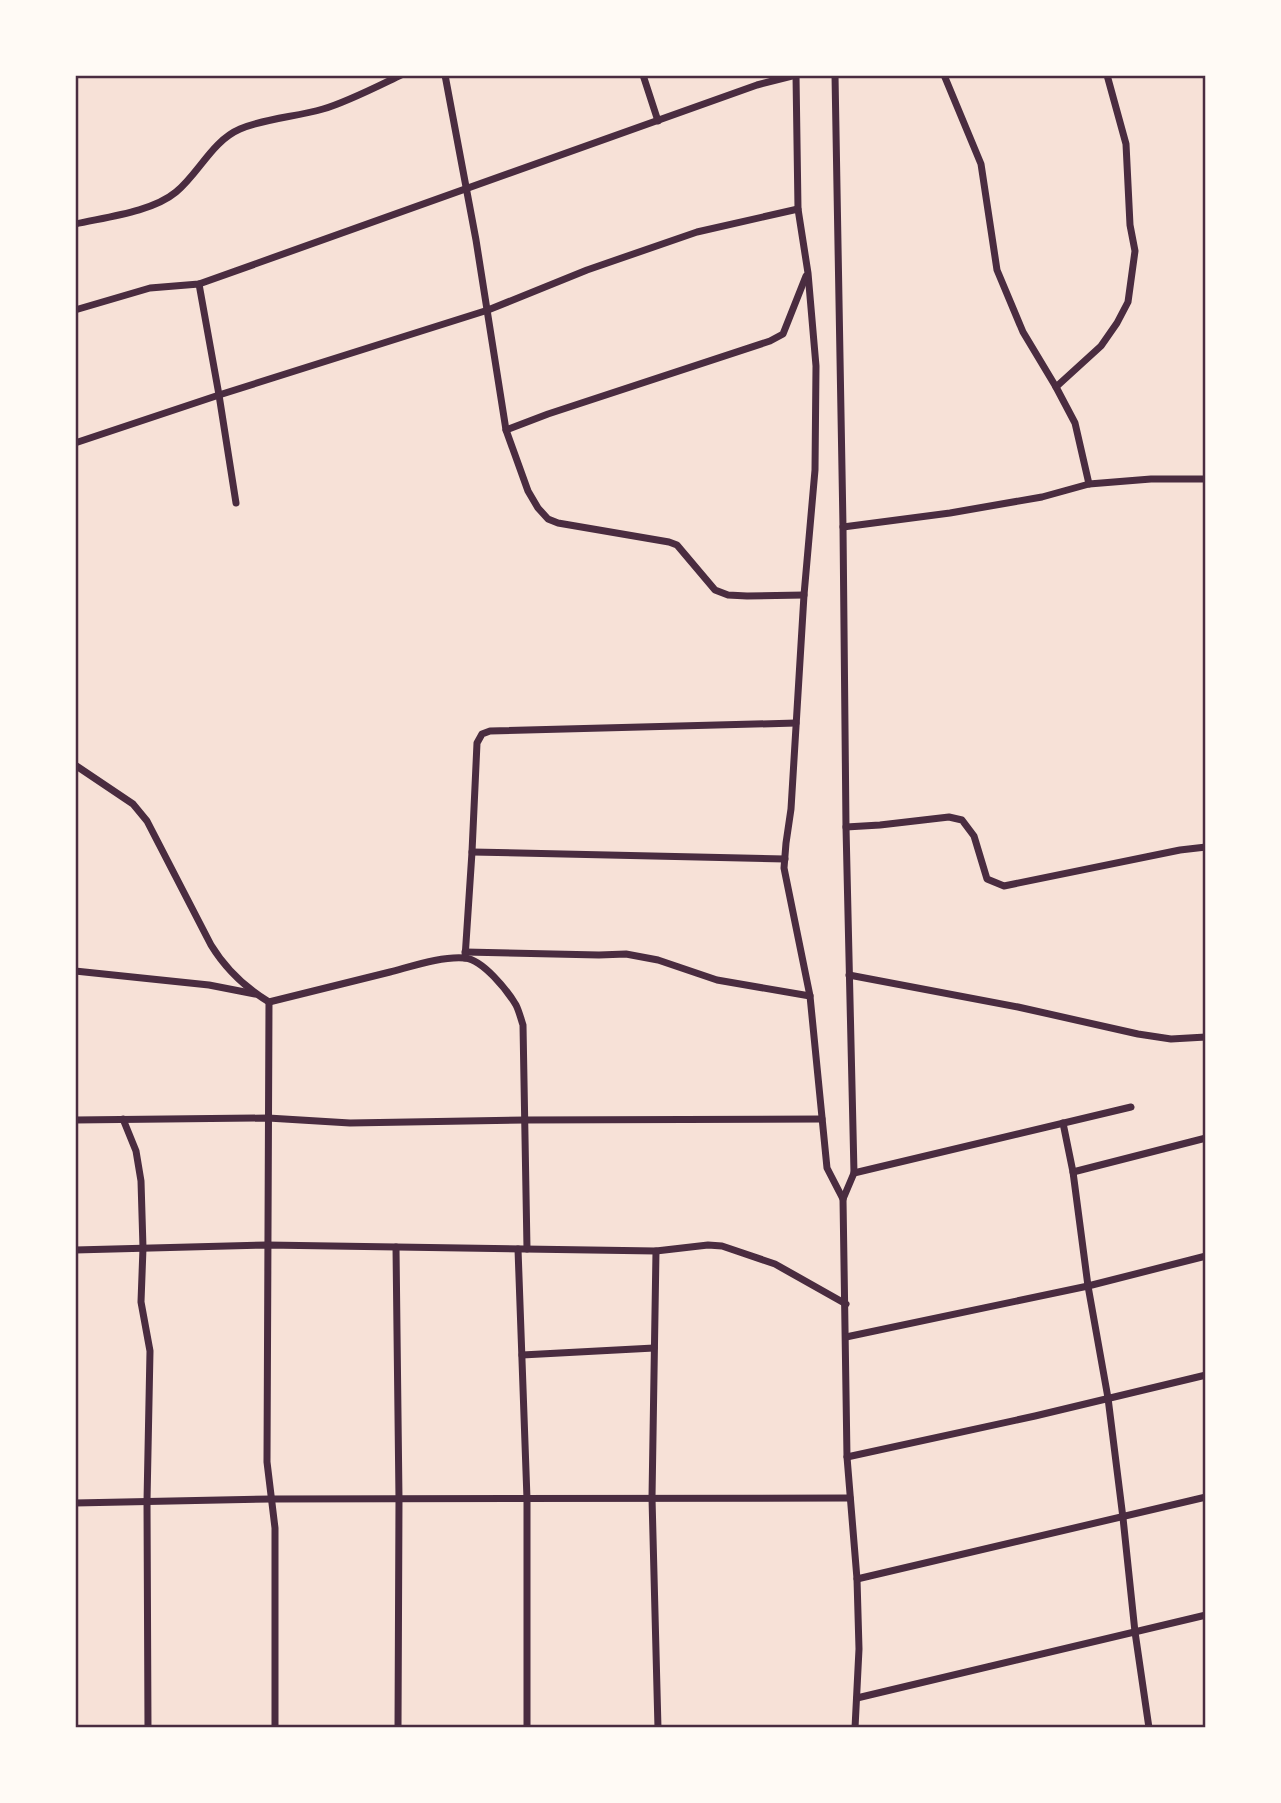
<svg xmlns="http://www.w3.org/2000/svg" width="1281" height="1803" font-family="Quicksand,sans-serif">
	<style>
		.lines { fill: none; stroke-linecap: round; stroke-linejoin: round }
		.minor { stroke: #4a2c40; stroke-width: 7 }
		.neatline { fill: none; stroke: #4a2c40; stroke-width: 2.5 }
	</style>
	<rect width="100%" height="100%" fill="#f7e1d7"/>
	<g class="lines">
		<!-- minor -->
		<g class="minor">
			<polyline points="445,75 476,240 506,430 528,491 538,508 548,519 558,523 669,542 677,545 715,590 728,595 747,596 804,595"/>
			<polyline points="643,75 658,121"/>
			<polyline points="796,75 798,209 808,273 816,366 815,470 804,595 791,809 786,843 784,868 810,996 827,1168 843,1199"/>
			<polyline points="835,75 843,527 846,827 854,1173 843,1199 847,1457 857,1579 859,1649 855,1728"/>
			<polyline points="944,75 981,164 997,270 1023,332 1056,387 1075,423 1089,484"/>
			<path d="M75 224C106 217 152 212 176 192 199 173 212 141 240 129 266 118 296 117 323 109 347 102 378 86 401 75"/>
			<polyline points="199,284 219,395 236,503"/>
			<polyline points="75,310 150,288 199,284 757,85 796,75"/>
			<polyline points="1056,387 1101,346 1117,323 1128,302 1135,251 1130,225 1126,144 1107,75"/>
			<polyline points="506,430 548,414 770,341 783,334 806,276"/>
			<polyline points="75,443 219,395 488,310 587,270 697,232 798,209"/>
			<polyline points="843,527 950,513 1042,497 1089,484 1151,479 1206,479"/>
			<path d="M75 765 133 804 147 821 211 945C225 968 246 988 269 1002 309 992 350 982 390 972 413 966 442 956 465 958 483 960 507 990 516 1005 519 1011 521 1019 523 1025L527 1249"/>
			<polyline points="846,827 880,825 949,817 962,820 974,836 987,879 1004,886 1180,850 1206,847"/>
			<polyline points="472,852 785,859"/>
			<polyline points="465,952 599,955 626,954 658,960 717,980 810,996"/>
			<polyline points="465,958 472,852 477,743 482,734 490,731 796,723"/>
			<polyline points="75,971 209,985 255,994"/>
			<polyline points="849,975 1018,1007 1138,1034 1171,1039 1206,1037"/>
			<polyline points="269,1002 267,1462 275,1528 275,1728"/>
			<polyline points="123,1119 136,1151 141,1181 143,1248 141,1302 150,1351 147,1501 148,1728"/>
			<polyline points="75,1120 268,1118 350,1123 525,1120 822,1119"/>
			<polyline points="1063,1123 1073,1172"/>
			<polyline points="854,1173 1131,1107"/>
			<polyline points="396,1247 399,1499 398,1728"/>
			<polyline points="518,1249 527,1499 527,1728"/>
			<polyline points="75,1250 267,1245 656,1251 708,1245 722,1246 775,1264 846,1304"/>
			<polyline points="656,1251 652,1498 658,1728"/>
			<polyline points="846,1337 1088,1286 1206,1256"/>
			<polyline points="522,1355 654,1348"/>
			<polyline points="847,1457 1035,1416 1206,1375"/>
			<polyline points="75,1503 271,1499 850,1498"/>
			<polyline points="857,1579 1206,1497"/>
			<polyline points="857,1698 1206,1615"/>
			<polyline points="1149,1728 1135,1632 1123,1518 1108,1398 1088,1286 1073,1172 1206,1138"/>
		</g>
	</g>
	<!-- border -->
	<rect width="1281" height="1803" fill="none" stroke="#fffaf5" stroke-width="154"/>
	<rect x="77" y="77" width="1127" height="1649" class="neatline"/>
</svg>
